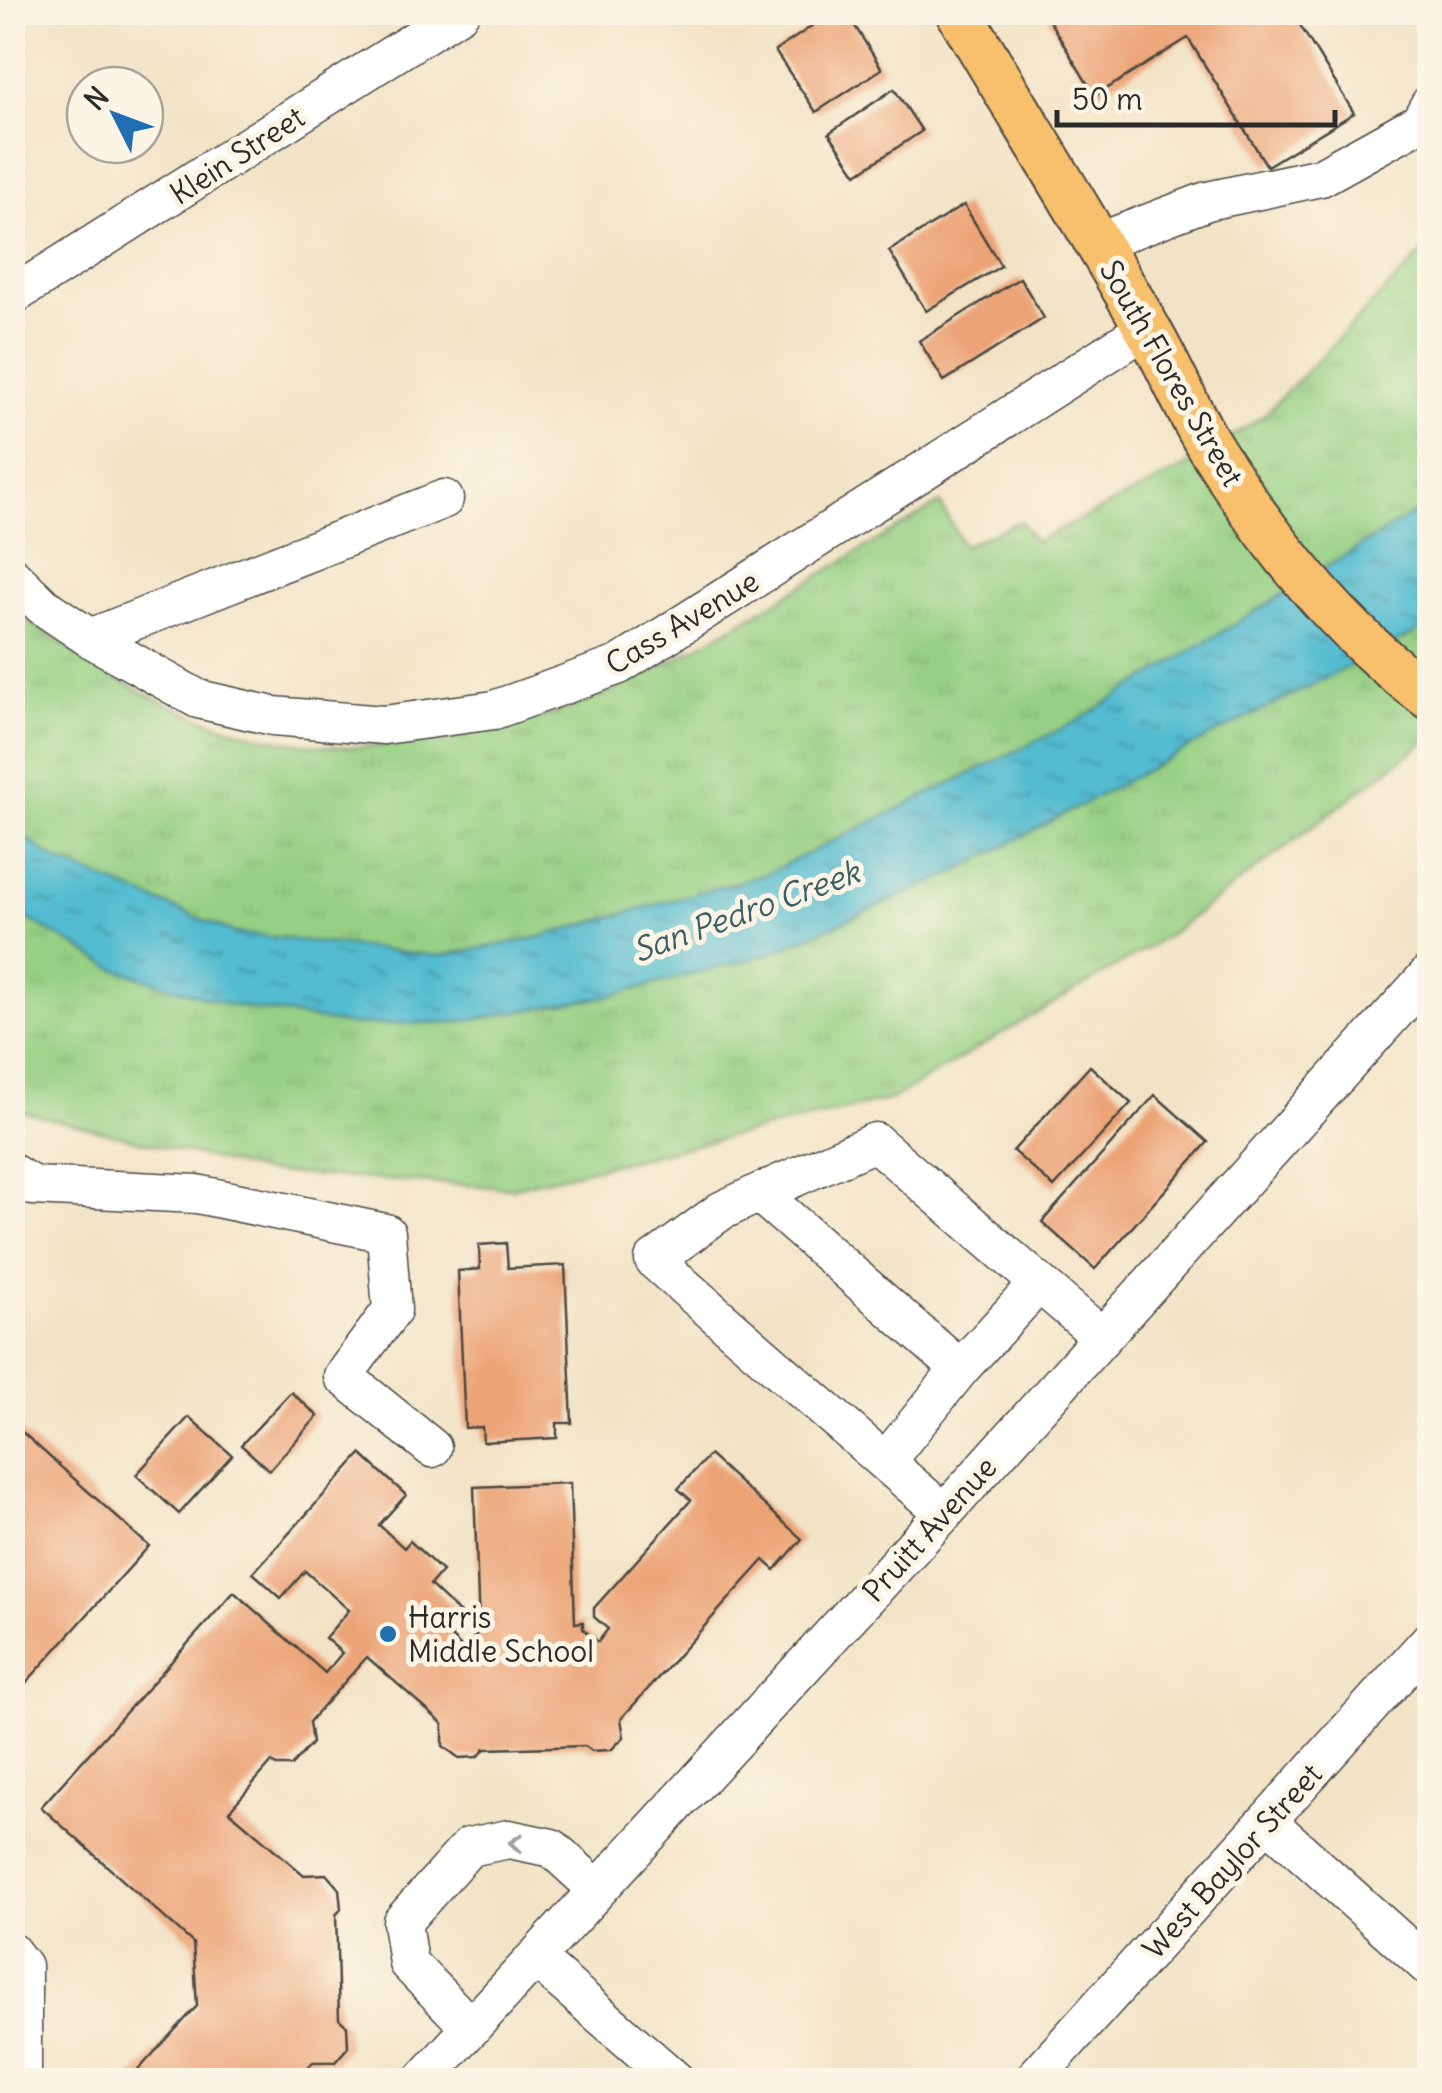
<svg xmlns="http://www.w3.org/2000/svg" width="1442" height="2093" font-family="Delius,sans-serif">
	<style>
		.grass { fill: url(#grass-tufts); stroke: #617e58; stroke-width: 2.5 }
		.water { fill: url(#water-ripples); stroke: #3f747e; stroke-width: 2.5 }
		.building { fill: #eca477 }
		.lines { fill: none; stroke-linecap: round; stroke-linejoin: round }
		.minor-casing { stroke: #494742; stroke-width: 41 }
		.major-casing { stroke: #494742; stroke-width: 49 }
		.minor { stroke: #fff; stroke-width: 38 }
		.major { stroke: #f8bf6c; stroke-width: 45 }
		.oneway { stroke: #a0a0a0 }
		.poi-dot { fill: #1f6fb2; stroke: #fcf5e5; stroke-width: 4 }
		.labels { text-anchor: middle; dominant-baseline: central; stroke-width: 10; stroke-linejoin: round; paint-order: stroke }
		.street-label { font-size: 30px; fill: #2b2b2b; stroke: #fcf5e5 }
		.poi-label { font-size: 30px; fill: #2b2b2b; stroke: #fcf5e5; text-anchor: start }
		.water-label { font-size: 32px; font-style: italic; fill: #395e65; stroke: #fcf5e5 }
	</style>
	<defs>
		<pattern id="grass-tufts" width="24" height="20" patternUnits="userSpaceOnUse" patternTransform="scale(2.5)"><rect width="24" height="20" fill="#97d084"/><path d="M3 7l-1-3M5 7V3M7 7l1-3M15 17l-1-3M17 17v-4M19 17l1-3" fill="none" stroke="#82b372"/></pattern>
		<pattern id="water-ripples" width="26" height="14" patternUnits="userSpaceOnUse" patternTransform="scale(2.5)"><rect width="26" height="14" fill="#53bcd0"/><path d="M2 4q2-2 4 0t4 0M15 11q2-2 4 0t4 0" fill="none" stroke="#4599a9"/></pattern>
	</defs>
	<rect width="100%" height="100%" fill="#fcf5e5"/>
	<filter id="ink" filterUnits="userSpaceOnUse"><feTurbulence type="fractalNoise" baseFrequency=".01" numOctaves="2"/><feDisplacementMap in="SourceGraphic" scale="20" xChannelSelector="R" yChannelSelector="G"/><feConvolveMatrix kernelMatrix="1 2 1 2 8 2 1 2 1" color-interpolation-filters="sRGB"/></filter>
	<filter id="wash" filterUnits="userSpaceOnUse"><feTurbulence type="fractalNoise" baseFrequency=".0048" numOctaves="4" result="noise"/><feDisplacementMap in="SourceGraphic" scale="40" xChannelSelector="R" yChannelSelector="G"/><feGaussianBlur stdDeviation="2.25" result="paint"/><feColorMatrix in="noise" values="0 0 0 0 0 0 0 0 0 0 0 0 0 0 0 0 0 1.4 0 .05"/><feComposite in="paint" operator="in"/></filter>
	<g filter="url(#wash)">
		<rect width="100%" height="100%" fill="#f2e3c6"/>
		<!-- grass -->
		<path class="grass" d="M1429 246V739L1166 937 892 1099 510 1188 264 1172 13 1109 12 608C112 684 222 746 351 747 380 748 412 739 441 735 494 728 547 720 596 698 715 644 827 569 940 503L963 546 1020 521 1035 542 1176 472 1262 417Z"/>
		<!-- water -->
		<polygon class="water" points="1429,504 1429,626 1209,737 954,873 769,954 610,996 459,1022 352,1025 230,1005 115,969 13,910 13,828 54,859 235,933 439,956 532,939 766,874 1079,720"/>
		<g id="blocks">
			<!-- building -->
			<g class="building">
				<polygon points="833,12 846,12 882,69 816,112 775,51"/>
				<polygon points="1044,12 1292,12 1354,113 1267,166 1188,38 1095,96"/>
				<polygon points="894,89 922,131 857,174 829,133"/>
				<polygon points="964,205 1001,266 926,311 889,251"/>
				<polygon points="1020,278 1044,318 944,381 919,341"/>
				<polygon points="1090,1066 1131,1103 1054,1187 1013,1151"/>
				<polygon points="1155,1095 1208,1142 1095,1269 1042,1222"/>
				<polygon points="506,1243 508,1268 565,1265 572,1423 557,1423 557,1438 483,1442 482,1427 465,1428 458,1271 480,1269 479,1245"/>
				<polygon points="291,1392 318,1416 269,1470 241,1445"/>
				<polygon points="189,1417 232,1455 179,1514 136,1475"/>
				<polygon points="12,1423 149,1546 24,1685 19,1680 12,1687"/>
				<polygon points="361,1454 406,1495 379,1525 404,1548 410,1541 442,1571 430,1585 462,1615 462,1623 450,1636 463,1649 476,1636 476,1628 479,1628 474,1487 570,1483 575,1623 583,1622 583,1629 598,1642 608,1629 594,1617 594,1608 691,1500 678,1489 709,1455 802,1539 775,1570 764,1560 621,1719 624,1737 611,1750 592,1751 585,1746 485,1749 478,1757 459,1758 443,1746 443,1724 367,1657 309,1722 312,1743 291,1766 276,1766 272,1762 229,1811 304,1875 326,1874 339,1889 341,1909 336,1915 339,2019 347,2026 348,2047 335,2062 313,2062 296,2080 129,2080 197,2006 193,1943 41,1807 234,1592 325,1673 342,1653 325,1638 349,1610 305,1571 281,1598 253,1573"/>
			</g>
		</g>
	</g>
	<g filter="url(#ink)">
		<use href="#blocks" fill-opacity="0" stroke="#494742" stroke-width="2.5"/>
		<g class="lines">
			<!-- minor casing -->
			<g class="minor-casing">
				<g id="minor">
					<polyline points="1097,243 1207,201 1321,177 1420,122 1430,104"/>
					<polyline points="12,296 460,12"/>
					<polyline points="12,576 44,607 90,638 198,699 273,716 384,725 494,710 619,665 1147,328"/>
					<polyline points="90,638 444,499"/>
					<polyline points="12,1173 33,1186 197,1194 386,1233 392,1310 343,1376 432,1448"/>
					<polyline points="759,1193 875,1142 1039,1283 960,1369"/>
					<polyline points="1039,1283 1102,1337"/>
					<path d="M885 1462 960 1369 759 1193 721 1211 654 1260C750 1345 847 1429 944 1513"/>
					<polyline points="1268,1822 1430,1968"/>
					<polyline points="12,1953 22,1966 22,2080"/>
					<polyline points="535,1958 675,2080"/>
					<polyline points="471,2028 408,1963 402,1922 469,1847 509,1839 552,1848 597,1889"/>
					<polyline points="423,2080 944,1513 1430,973"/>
					<polyline points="1033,2080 1430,1640"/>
				</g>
			</g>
			<!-- major casing -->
			<g class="major-casing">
				<path id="major" d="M959 12C1021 117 1086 220 1146 326 1169 365 1186 408 1210 447 1269 542 1339 631 1430 697"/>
			</g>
			<!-- minor -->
			<use href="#minor" class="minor"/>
			<!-- major -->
			<use href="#major" class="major"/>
		</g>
		<!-- one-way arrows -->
		<defs><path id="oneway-chevron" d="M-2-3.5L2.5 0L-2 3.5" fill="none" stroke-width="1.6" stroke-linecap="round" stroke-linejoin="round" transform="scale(2.5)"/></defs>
		<use class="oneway" href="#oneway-chevron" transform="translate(516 1843) rotate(-175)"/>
	</g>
	<!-- markers -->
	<circle class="poi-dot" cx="388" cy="1634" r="10"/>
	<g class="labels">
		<!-- street labels -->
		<g class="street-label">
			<text transform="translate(237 155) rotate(-33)">Klein Street</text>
			<text transform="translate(1172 373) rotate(60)">South Flores Street</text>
			<text transform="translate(682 622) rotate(-31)">Cass Avenue</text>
			<text transform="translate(929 1529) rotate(-48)">Pruitt Avenue</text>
			<text transform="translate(1232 1861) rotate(-48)">West Baylor Street</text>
		</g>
		<!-- poi labels -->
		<g class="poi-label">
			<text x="408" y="1617">Harris<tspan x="408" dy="34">Middle School</tspan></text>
		</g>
		<!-- water labels -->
		<g class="water-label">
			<text transform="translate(746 911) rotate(-20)">San Pedro Creek</text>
		</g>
	</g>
	<!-- margin -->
	<rect width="1442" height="2093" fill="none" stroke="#fcf5e5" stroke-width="50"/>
	<!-- north arrow -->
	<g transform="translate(115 115) rotate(312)"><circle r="48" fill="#fcf5e5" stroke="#a8a49b" stroke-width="2.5"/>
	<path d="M0-8L18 38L0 25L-18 38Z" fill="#1f6fb2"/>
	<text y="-15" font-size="28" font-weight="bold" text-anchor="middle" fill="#2b2b2b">N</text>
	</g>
	<!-- scale -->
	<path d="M1057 110v15h278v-15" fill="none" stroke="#2b2b2b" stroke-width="5"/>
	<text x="1072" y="110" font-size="30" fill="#2b2b2b" stroke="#fcf5e5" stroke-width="8" paint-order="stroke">50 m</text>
</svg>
